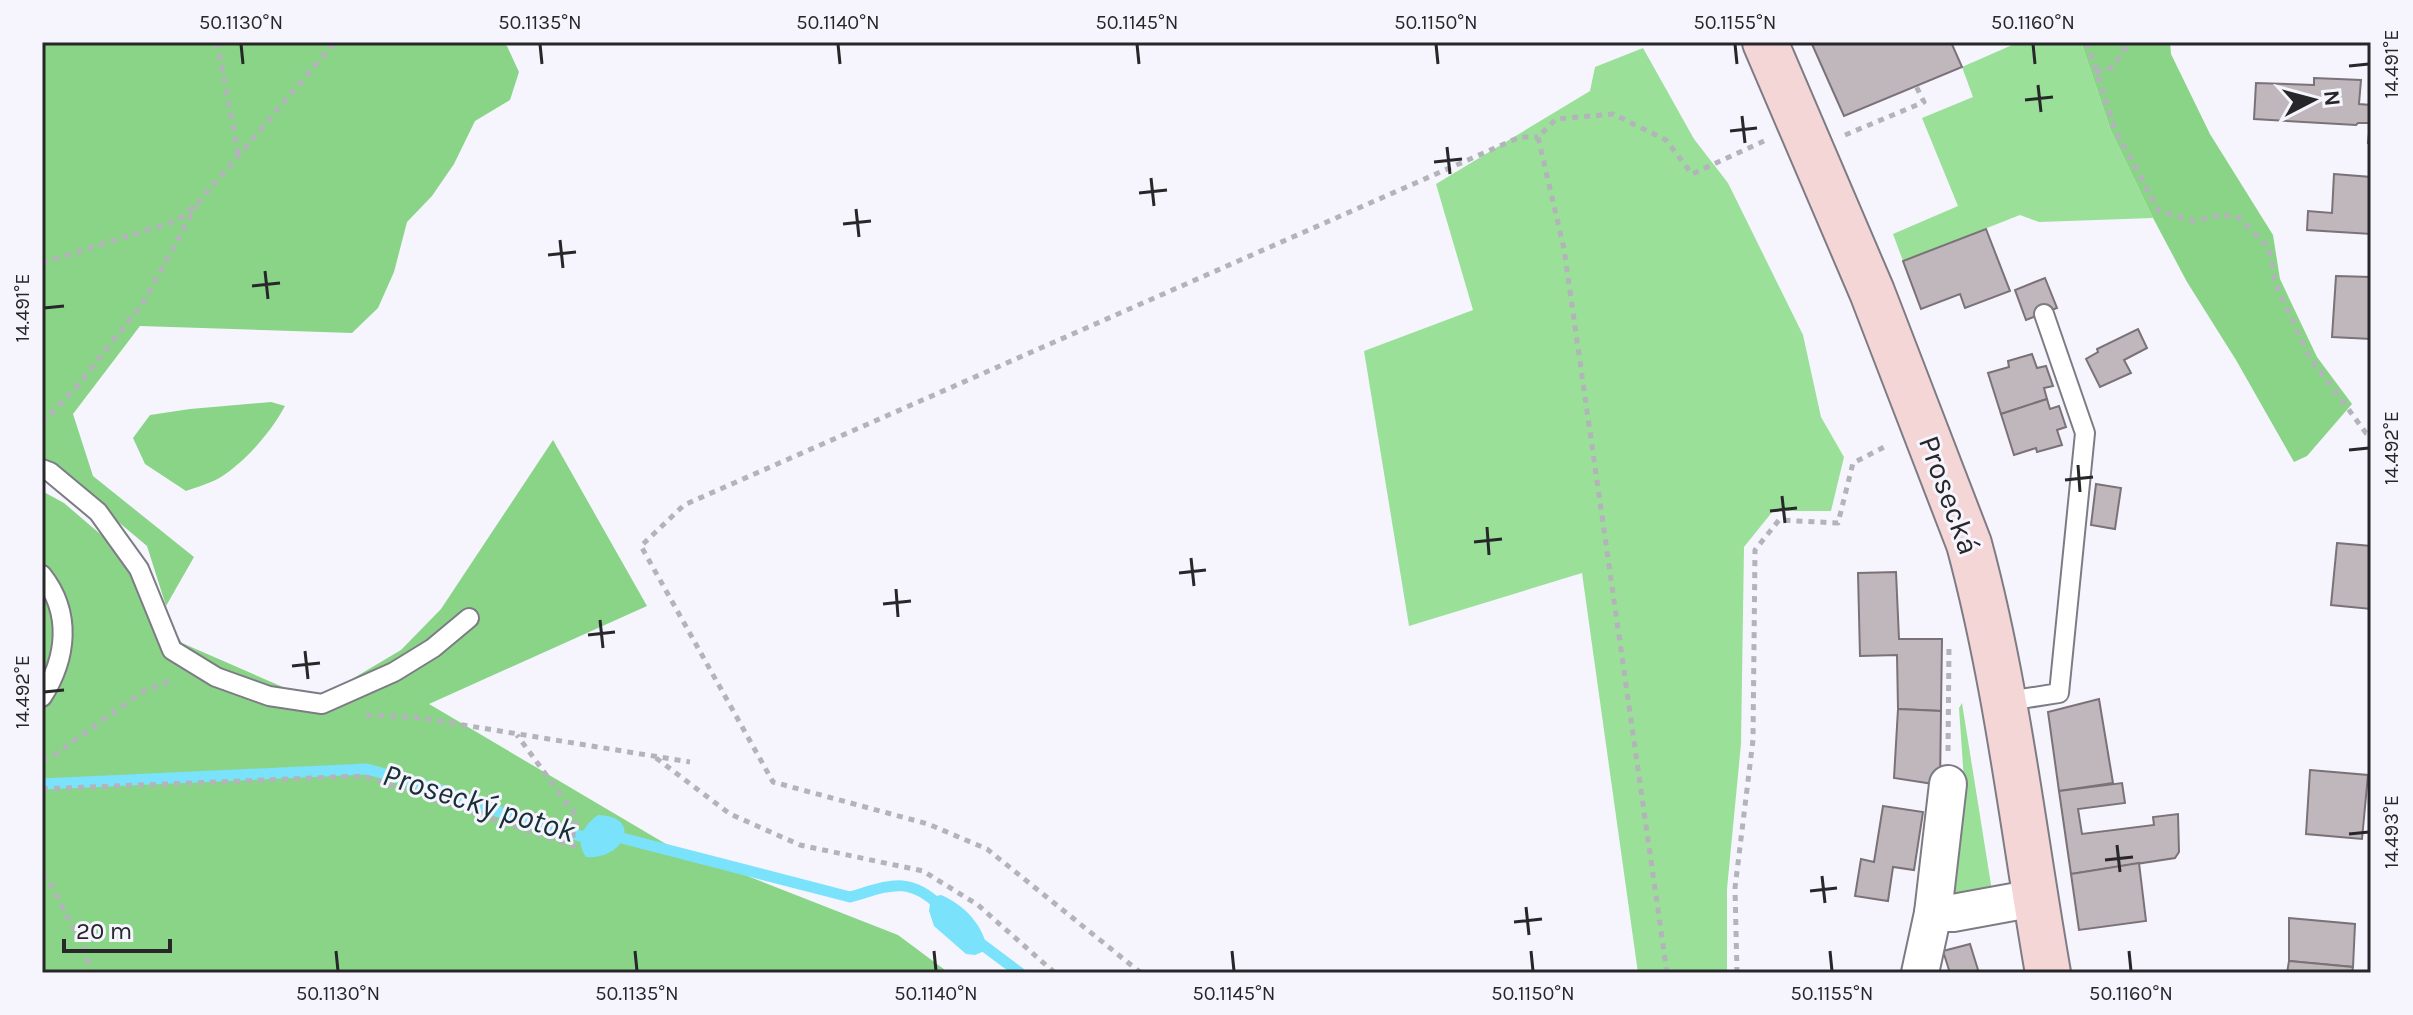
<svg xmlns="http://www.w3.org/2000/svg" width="2413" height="1015" font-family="Karla,sans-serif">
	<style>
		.green { fill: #9ae099 }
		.forest { fill: #8ad488 }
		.water { fill: #7ae2fb }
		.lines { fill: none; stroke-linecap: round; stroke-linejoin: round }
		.stream { stroke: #7ae2fb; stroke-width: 11 }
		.building { fill: #bfb7bc; stroke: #7a7277; stroke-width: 2 }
		.lane-casing { stroke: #7d7b83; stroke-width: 22 }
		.street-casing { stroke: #7d7b83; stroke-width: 40 }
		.secondary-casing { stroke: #7d7b83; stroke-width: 48 }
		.path { stroke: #b3b3ba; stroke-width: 5; stroke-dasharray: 6 6; stroke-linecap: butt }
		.lane { stroke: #fff; stroke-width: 18 }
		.street { stroke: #fff; stroke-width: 36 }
		.secondary { stroke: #f5d6d6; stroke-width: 44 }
		.ticks { fill: none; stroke: #27272a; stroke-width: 3 }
		.labels { text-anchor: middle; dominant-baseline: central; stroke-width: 6; stroke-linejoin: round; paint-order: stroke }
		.street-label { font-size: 30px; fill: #27272a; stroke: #f6f5fe }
		.water-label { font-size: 32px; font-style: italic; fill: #172f35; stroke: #f6f5fe }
		.neatline { fill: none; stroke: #27272a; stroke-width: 3 }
		.ticks-label { font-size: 20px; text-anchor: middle; fill: #27272a }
	</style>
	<rect width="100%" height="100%" fill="#f6f5fe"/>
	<!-- green -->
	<g class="green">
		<polygon points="2019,42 2081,42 2111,131 2153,218 2039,222 2020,215 1903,261 1893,234 1958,206 1922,118 1973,97 1962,67"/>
		<polygon points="1643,48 1694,139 1728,183 1803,335 1821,417 1844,457 1831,511 1773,511 1744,547 1741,744 1727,889 1727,973 1638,973 1582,573 1409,626 1364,351 1473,310 1436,184 1590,91 1595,67"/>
		<polygon points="1962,703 1992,891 1947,897 1964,781 1959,708"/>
	</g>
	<!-- forest -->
	<g class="forest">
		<polygon points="42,42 497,42 507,46 519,72 510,100 475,121 454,164 432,196 407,222 394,272 378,308 352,333 140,326 73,414 93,476 194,557 166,606 147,546 42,458"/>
		<polygon points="2081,42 2170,42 2171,54 2210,134 2273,235 2280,279 2317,357 2352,404 2307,456 2294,462 2236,360 2187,282 2153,218 2111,131"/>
		<path d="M271 402 285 406C271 432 246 461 221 477 211 483 197 487 186 491L145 464 133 438 150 415 190 409Z"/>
		<polygon points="553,440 647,606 429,704 666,844 898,935 949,973 42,973 42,491 64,503 120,551 182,643 315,701 401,650 441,609"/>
	</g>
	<!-- water -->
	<g class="water">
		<path d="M598 815C643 816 625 860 586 857 574 840 584 825 598 815Z"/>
		<path d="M941 895C963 904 984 925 987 950L975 955 966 954 934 926 929 911 931 897Z"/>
	</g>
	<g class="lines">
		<!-- stream -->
		<g class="stream">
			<polyline points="42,784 367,769 445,791 496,811 580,836 593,836"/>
			<path d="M610 835 850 897C889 886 908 875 940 906"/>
			<polyline points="976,940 1020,973"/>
		</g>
	</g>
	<!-- building -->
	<g class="building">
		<polygon points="1811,42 1951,42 1962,67 1844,116"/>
		<polygon points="2314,78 2361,80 2359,104 2371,105 2371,143 2368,143 2370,123 2358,123 2356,125 2254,119 2256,83 2314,85"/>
		<polygon points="2334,174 2371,177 2371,234 2307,230 2308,211 2332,213"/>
		<polygon points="1986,229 2010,291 1965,308 1960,294 1921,309 1903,261"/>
		<polygon points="2336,276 2371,277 2371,339 2332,337"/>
		<polygon points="2045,278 2057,308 2026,320 2015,290"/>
		<polygon points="2138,329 2147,348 2124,360 2131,373 2100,387 2086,359 2098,352 2097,349"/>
		<polygon points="2032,354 2037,368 2046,366 2053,386 2044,388 2047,399 2001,414 1988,373 2009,367 2008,361"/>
		<polygon points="2047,399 2050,409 2059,406 2066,427 2057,430 2062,445 2037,452 2036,448 2014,455 2001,414"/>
		<polygon points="2096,484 2121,488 2115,529 2091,525"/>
		<polygon points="2337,543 2371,546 2371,609 2331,605"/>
		<polygon points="1896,572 1899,639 1942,639 1941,711 1898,709 1897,655 1860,656 1858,573"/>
		<polygon points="2099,699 2113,783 2059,791 2048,712"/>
		<polygon points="1898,709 1941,711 1940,785 1894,778"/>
		<polygon points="2310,770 2368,775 2362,839 2306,834"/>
		<polygon points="2122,783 2125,803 2078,809 2082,834 2154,825 2153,817 2178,814 2179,852 2175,858 2071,874 2059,791"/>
		<polygon points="1883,806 1923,812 1914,870 1893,867 1888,901 1855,896 1861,859 1874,862"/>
		<polygon points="2139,863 2146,921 2079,930 2071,874"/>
		<polygon points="2289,918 2355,924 2353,967 2289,961"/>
		<polygon points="1970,944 1979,973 1950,973 1943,951"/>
		<polygon points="2289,961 2353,967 2352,973 2287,973"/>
	</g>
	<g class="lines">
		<!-- lane casing -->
		<g class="lane-casing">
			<g id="lane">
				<polyline points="42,469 50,472 98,512 139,569 172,650 216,677 269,696 322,704 394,672 433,648 469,618"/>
				<path d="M42 575C72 613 67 658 42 697"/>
				<polyline points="2002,702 2059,693 2085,433 2044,314"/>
			</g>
		</g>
		<!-- street casing -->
		<g class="street-casing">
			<g id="street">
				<polyline points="1933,913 1948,784"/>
				<polyline points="1920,973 1933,913 1953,913 2035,898"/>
			</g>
		</g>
		<!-- secondary casing -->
		<g class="secondary-casing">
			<path id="secondary" d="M1765 42 1872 292 1969 544C2007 684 2023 830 2048 973"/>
		</g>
		<!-- path -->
		<g class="path">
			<polyline points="217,42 238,153"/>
			<polyline points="2087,42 2115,129 2159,211 2194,221 2220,215 2238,217 2269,248 2275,283 2309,356 2366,433 2371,434"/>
			<polyline points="2096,72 2113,67 2129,42"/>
			<polyline points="1845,135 1924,102 1916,86"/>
			<polyline points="42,263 176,221 197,204 335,42"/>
			<polyline points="42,423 79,384 144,301 196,206"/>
			<polyline points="366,715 414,717 690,762"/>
			<polyline points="1948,751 1949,645"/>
			<polyline points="656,758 730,814 800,845 923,871 978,905 1055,973"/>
			<polyline points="42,760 54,755 142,692 170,681"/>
			<polyline points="42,789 363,776 574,846 573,833 577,817 517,735"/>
			<polyline points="42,874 50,883 86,952 90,973"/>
			<polyline points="1141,973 987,849 928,824 773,782 641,546 684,505 1520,137 1538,137"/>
			<polyline points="1667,973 1564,249 1538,137 1556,119 1613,114 1666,140 1692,174 1764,141"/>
			<polyline points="1737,973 1735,888 1753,740 1755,550 1779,520 1838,523 1853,463 1888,445"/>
		</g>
		<!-- lane -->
		<use href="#lane" class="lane"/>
		<!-- street -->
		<use href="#street" class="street"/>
		<!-- secondary -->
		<use href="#secondary" class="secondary"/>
	</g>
	<!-- ticks -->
	<path class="ticks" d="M241 44 243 64M540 44 542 64M838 44 840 64M1137 44 1139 64M1436 44 1438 64M1735 44 1737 64M2033 44 2035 64M2349 66 2369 64M2038 85 2041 112M2025 100 2053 97M1742 116 1745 143M1730 131 1757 128M1447 147 1450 174M1434 162 1462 159M1151 178 1154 206M1139 193 1167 190M856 209 859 237M843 224 871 221M560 240 563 268M548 255 576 252M265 271 268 299M252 286 280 283M44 308 64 306M2349 450 2369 448M2078 465 2080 492M2065 480 2093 477M1782 496 1785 523M1770 511 1797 508M1487 527 1489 555M1474 542 1502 539M1191 558 1194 586M1179 573 1206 570M896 589 898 617M883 604 911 601M600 620 603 648M588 635 615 632M305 651 308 679M292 666 320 663M44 692 64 690M2349 834 2369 832M2117 845 2120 872M2105 860 2133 857M1822 876 1825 903M1810 891 1837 888M1526 907 1529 935M1514 922 1542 919M336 951 338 971M635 951 637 971M934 951 936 971M1232 951 1234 971M1531 951 1533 971M1830 951 1832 971M2129 951 2131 971"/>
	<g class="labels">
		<!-- street labels -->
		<g class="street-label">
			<text transform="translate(1949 495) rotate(70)">Prosecká</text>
		</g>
		<!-- water labels -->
		<g class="water-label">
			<text transform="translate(479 803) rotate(17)">Prosecký potok</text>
		</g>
	</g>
	<!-- border -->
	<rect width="2413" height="1015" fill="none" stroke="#f6f5fe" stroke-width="88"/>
	<!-- north arrow -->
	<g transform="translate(2313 100) rotate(84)" stroke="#f6f5fe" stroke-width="6" paint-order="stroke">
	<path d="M0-6L14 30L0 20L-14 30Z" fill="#27272a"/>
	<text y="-12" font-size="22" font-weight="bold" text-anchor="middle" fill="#27272a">N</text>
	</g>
	<!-- scale -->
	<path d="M64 939v12h106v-12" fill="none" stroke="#27272a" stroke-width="4"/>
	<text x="76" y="939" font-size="24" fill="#27272a" stroke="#f6f5fe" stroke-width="6" paint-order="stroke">20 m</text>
	<rect x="44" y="44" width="2325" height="927" class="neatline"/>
	<g class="ticks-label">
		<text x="241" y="29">50.1130°N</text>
		<text x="540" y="29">50.1135°N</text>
		<text x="838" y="29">50.1140°N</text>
		<text x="1137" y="29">50.1145°N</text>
		<text x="1436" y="29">50.1150°N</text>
		<text x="1735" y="29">50.1155°N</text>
		<text x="2033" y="29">50.1160°N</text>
		<text transform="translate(2391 64) rotate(-90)" y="7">14.491°E</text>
		<text transform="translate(22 308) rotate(-90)" y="7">14.491°E</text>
		<text transform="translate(2391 448) rotate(-90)" y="7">14.492°E</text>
		<text transform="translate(22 692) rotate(-90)" y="7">14.492°E</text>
		<text transform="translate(2391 832) rotate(-90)" y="7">14.493°E</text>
		<text x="338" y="1000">50.1130°N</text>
		<text x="637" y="1000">50.1135°N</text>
		<text x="936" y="1000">50.1140°N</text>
		<text x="1234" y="1000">50.1145°N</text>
		<text x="1533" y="1000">50.1150°N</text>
		<text x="1832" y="1000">50.1155°N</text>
		<text x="2131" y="1000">50.1160°N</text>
	</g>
</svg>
